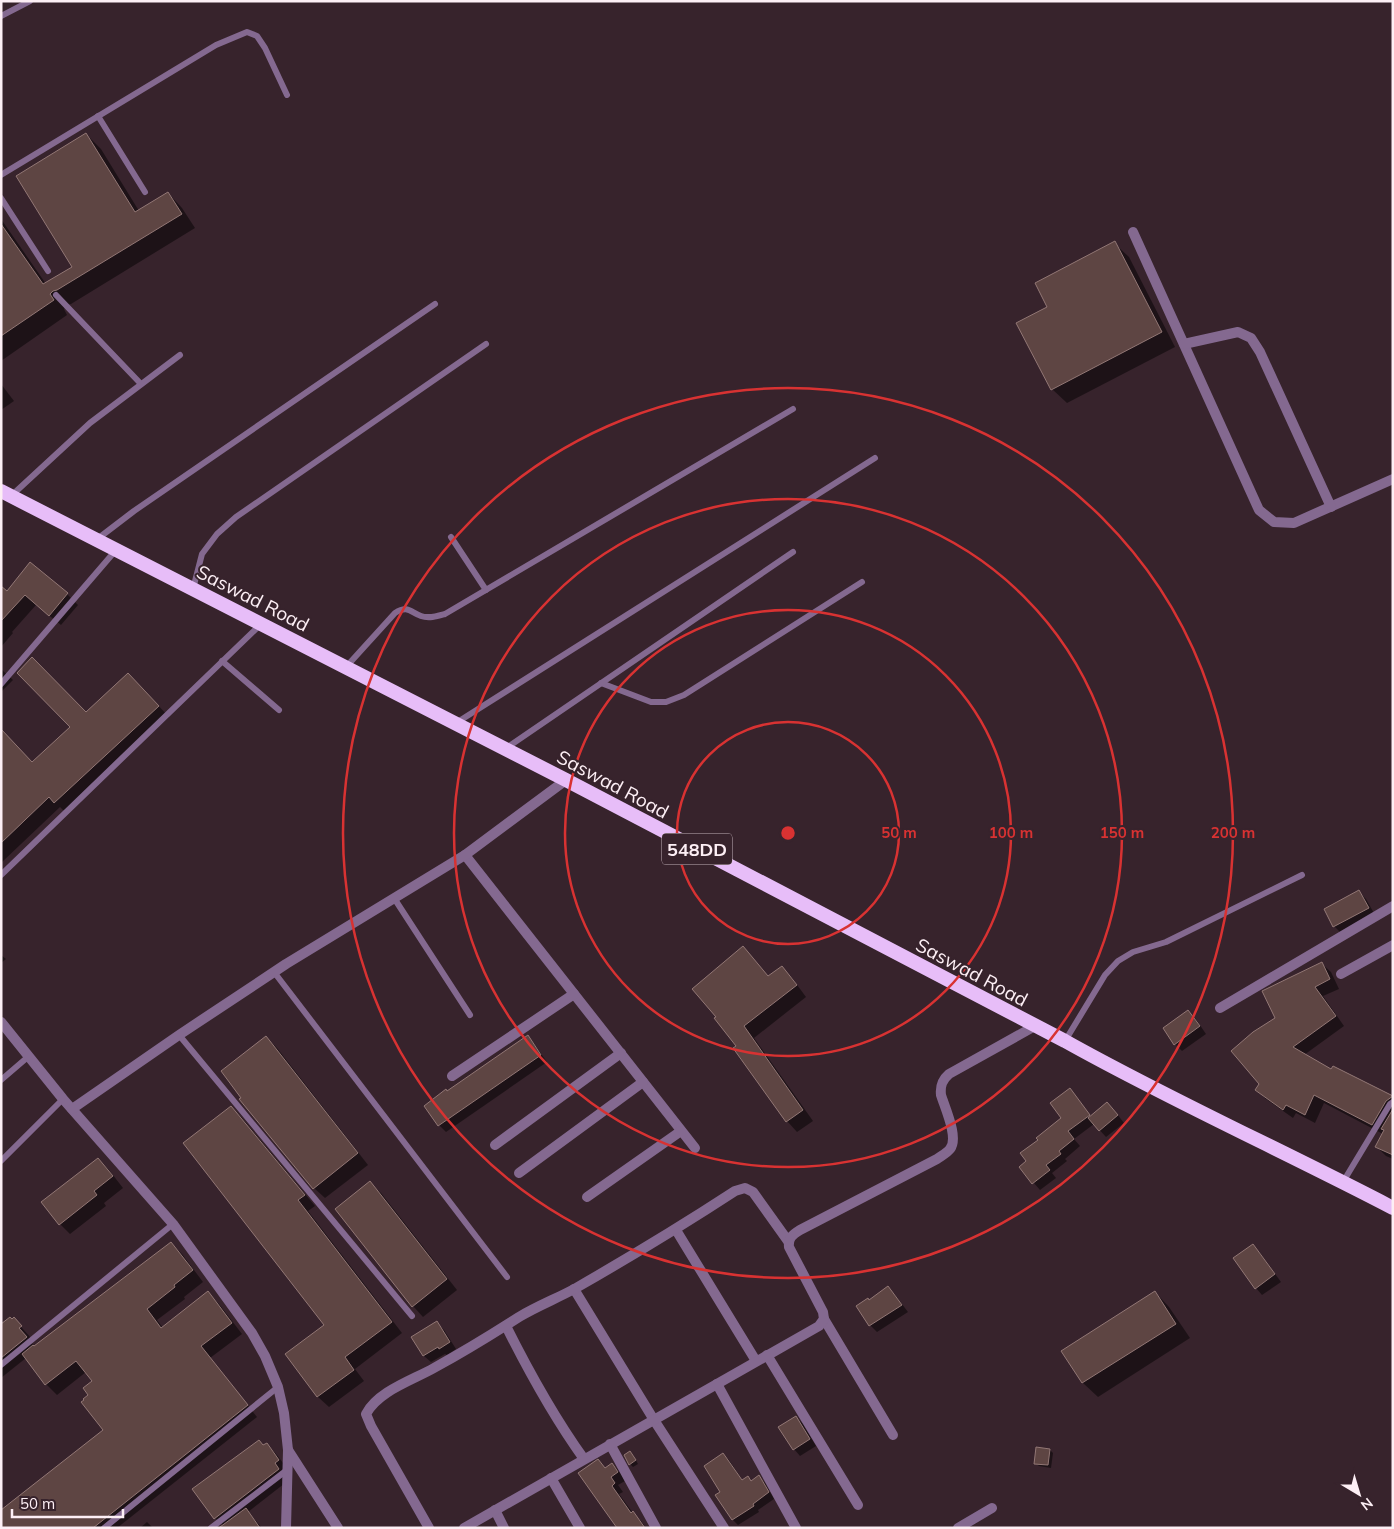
<svg xmlns="http://www.w3.org/2000/svg" width="1394" height="1529" font-family="Mulish,sans-serif">
	<style>
		.shadow { fill: #0007 }
		.building { fill: #5e4543; stroke: #927775 }
		.lines { fill: none; stroke-linecap: round; stroke-linejoin: round }
		.service { stroke: #846990; stroke-width: 6 }
		.minor { stroke: #846990; stroke-width: 10 }
		.trunk { stroke: #e7bdf8; stroke-width: 14 }
		.ring { fill: none; stroke: #d83232; stroke-width: 2.5 }
		.labels { text-anchor: middle; dominant-baseline: central; stroke-width: 4; stroke-linejoin: round; paint-order: stroke }
		.shield { fill: #37232c; stroke: #c2b2b9; stroke-width: 1 }
		.shield-label { font-size: 18px; font-weight: bold; fill: #fdeff5 }
		.street-label { font-size: 19px; fill: #fdeff5; stroke: #37232c }
		.centre { fill: #d83232; stroke: #37232c; stroke-width: 2.5 }
		.ring-label { font-size: 15px; text-anchor: middle; font-weight: bold; fill: #d83232; stroke: #37232c; stroke-width: 4; stroke-linejoin: round; paint-order: stroke }
	</style>
	<rect width="100%" height="100%" fill="#37232c"/>
	<!-- shadow -->
	<g class="shadow">
		<polygon points="86,134 101,149 139,211 168,193 182,208 195,228 71,304 67,305 64,309 67,315 1,361 1,219 46,284 73,267"/>
		<polygon points="1114,243 1129,257 1175,347 1067,403 1052,389 1049,307"/>
		<polygon points="1,384 14,401 1,410"/>
		<polygon points="30,564 67,594 78,605 61,625 36,605 12,632 13,633 1,647 1,596 7,592"/>
		<polygon points="1,669 13,680 1,692"/>
		<polygon points="139,685 169,717 66,813 60,807 1,863 1,731 32,764 86,714"/>
		<polygon points="1359,892 1366,899 1375,915 1341,933 1334,926"/>
		<polygon points="743,948 769,977 782,968 792,978 806,997 754,1038 813,1121 797,1132 787,1121 738,1047"/>
		<polygon points="1,955 6,959 1,963"/>
		<polygon points="1321,963 1331,972 1339,989 1323,996 1344,1026 1304,1055 1331,1071 1391,1096 1393,1094 1393,1159 1386,1156 1377,1147 1383,1134 1324,1103 1315,1123 1296,1113 1293,1118 1266,1099 1256,1090 1261,1084 1276,1019"/>
		<polygon points="1188,1012 1195,1018 1206,1034 1182,1051 1175,1044"/>
		<polygon points="266,1037 277,1048 368,1165 325,1198 314,1188 243,1098"/>
		<polygon points="528,1037 534,1044 547,1062 446,1132 439,1125 448,1092"/>
		<polygon points="1070,1090 1091,1117 1114,1110 1124,1123 1106,1137 1094,1124 1074,1139 1080,1146 1065,1159 1067,1161 1052,1173 1056,1178 1040,1190 1020,1167 1028,1161 1040,1140 1063,1118"/>
		<polygon points="231,1107 242,1118 315,1206 308,1211 402,1333 355,1369 364,1381 329,1407 318,1397 287,1354 326,1325"/>
		<polygon points="98,1159 109,1170 123,1188 104,1203 106,1206 70,1234 60,1224"/>
		<polygon points="370,1183 381,1193 457,1290 423,1317 413,1306"/>
		<polygon points="171,1243 182,1254 203,1282 184,1297 185,1299 157,1320 163,1328 208,1293 219,1304 242,1334 210,1358 257,1417 117,1528 1,1528 104,1430 90,1395 94,1382 86,1372 57,1395 46,1384 26,1358 1,1378 1,1325 14,1319 31,1338 29,1339 35,1347"/>
		<polygon points="1253,1246 1260,1253 1281,1282 1262,1295 1256,1288"/>
		<polygon points="888,1288 895,1295 908,1312 877,1332 870,1325 858,1306 869,1302"/>
		<polygon points="1155,1292 1169,1307 1190,1338 1098,1397 1083,1383 1063,1351"/>
		<polygon points="437,1323 444,1330 456,1349 447,1355 445,1354 431,1362 424,1356 413,1337"/>
		<polygon points="796,1417 803,1424 816,1446 800,1456 794,1449"/>
		<polygon points="267,1444 277,1455 289,1471 289,1480 248,1512 262,1528 223,1528 224,1526 215,1518 194,1489"/>
		<polygon points="1050,1450 1053,1453 1051,1468 1039,1466 1035,1463"/>
		<polygon points="633,1455 638,1464 633,1467 630,1464"/>
		<polygon points="723,1455 729,1460 743,1481 752,1482 759,1477 765,1483 774,1499 758,1510 759,1512 738,1525 733,1520 722,1492"/>
		<polygon points="598,1461 606,1469 612,1464 620,1472 625,1481 618,1485 623,1492 619,1494 633,1513 641,1521 646,1528 618,1528"/>
		<polygon points="147,1522 153,1528 140,1528"/>
	</g>
	<!-- building -->
	<g class="building">
		<polygon points="86,133 135,212 168,192 182,214 57,290 53,291 50,294 54,300 1,336 1,224 43,284 72,267 16,176"/>
		<polygon points="1115,241 1162,332 1051,390 1016,323 1047,307 1035,283"/>
		<polygon points="30,562 68,593 49,616 25,595 1,621 1,586 7,591"/>
		<polygon points="32,657 86,712 128,673 159,706 54,803 49,797 1,843 1,729 32,762 70,727 17,673"/>
		<polygon points="1359,890 1369,908 1333,927 1324,909"/>
		<polygon points="743,946 768,976 782,966 797,985 744,1026 803,1110 786,1122 733,1048 736,1046 714,1018 716,1017 692,989"/>
		<polygon points="1322,962 1330,979 1315,987 1336,1016 1293,1047 1331,1069 1333,1066 1393,1096 1386,1101 1372,1125 1314,1095 1305,1115 1286,1105 1283,1110 1255,1090 1259,1084 1231,1051 1253,1032 1275,1018 1262,991"/>
		<polygon points="1188,1010 1200,1026 1174,1045 1163,1028"/>
		<polygon points="528,1035 541,1055 438,1126 424,1106 446,1089 447,1091"/>
		<polygon points="266,1036 358,1153 313,1189 239,1099 241,1098 221,1071"/>
		<polygon points="1070,1088 1090,1115 1068,1131 1074,1139 1059,1151 1061,1154 1046,1165 1050,1170 1032,1184 1019,1167 1026,1161 1020,1153 1038,1140 1036,1138 1061,1118 1050,1103"/>
		<polygon points="1107,1102 1118,1115 1099,1131 1088,1118"/>
		<polygon points="231,1106 305,1195 298,1200 392,1322 345,1357 354,1370 317,1397 285,1354 324,1325 183,1143"/>
		<polygon points="1393,1109 1393,1155 1375,1147 1384,1130 1381,1129"/>
		<polygon points="98,1158 113,1176 94,1191 97,1195 59,1225 41,1202"/>
		<polygon points="370,1181 447,1279 412,1307 335,1209"/>
		<polygon points="171,1242 193,1270 174,1285 175,1287 147,1309 161,1328 208,1291 232,1323 201,1346 248,1405 93,1528 1,1528 1,1510 103,1430 81,1402 84,1400 83,1399 88,1395 83,1388 92,1381 76,1361 45,1385 22,1354 33,1345 34,1346"/>
		<polygon points="1253,1244 1275,1274 1255,1289 1233,1258"/>
		<polygon points="888,1286 902,1305 869,1326 856,1306 868,1298 869,1300"/>
		<polygon points="1155,1291 1176,1324 1082,1383 1061,1351"/>
		<polygon points="10,1317 12,1319 14,1317 22,1326 19,1328 27,1337 1,1358 1,1324"/>
		<polygon points="437,1321 450,1342 439,1349 438,1347 423,1356 411,1337"/>
		<polygon points="796,1416 810,1439 793,1450 778,1427"/>
		<polygon points="259,1440 263,1445 267,1443 279,1460 275,1463 279,1469 214,1519 192,1489"/>
		<polygon points="1036,1447 1050,1449 1048,1465 1034,1464"/>
		<polygon points="630,1451 636,1460 629,1465 624,1455"/>
		<polygon points="723,1453 742,1480 748,1476 751,1481 759,1475 769,1492 753,1504 754,1506 732,1520 715,1495 720,1492 704,1466"/>
		<polygon points="598,1459 605,1468 612,1463 618,1472 611,1477 615,1483 612,1486 631,1513 633,1511 645,1528 617,1528 578,1473"/>
		<polygon points="246,1508 260,1528 221,1528 220,1527"/>
	</g>
	<g class="lines">
		<!-- service -->
		<g class="service">
			<polyline points="1,16 30,1"/>
			<polyline points="98,116 145,192"/>
			<polyline points="1,175 216,45 247,32 257,36 265,48 287,95"/>
			<polyline points="1,198 48,271"/>
			<polyline points="56,295 141,384"/>
			<polyline points="11,496 90,423 180,355"/>
			<polyline points="451,537 486,590"/>
			<polyline points="96,540 134,511 435,304"/>
			<polyline points="193,589 202,554 217,534 236,517 486,344"/>
			<polyline points="222,661 279,710"/>
			<path d="M346 667 395 613C408 605 410 612 421 616 429 619 438 616 445 614L793 409"/>
			<polyline points="601,683 651,702 666,702 684,695 862,582"/>
			<polyline points="1,684 116,550"/>
			<polyline points="456,723 875,458"/>
			<polyline points="505,749 793,552"/>
			<polyline points="1,875 261,624"/>
			<polyline points="394,898 470,1015"/>
			<polyline points="274,972 507,1277"/>
			<polyline points="179,1035 412,1316"/>
			<polyline points="1065,1041 1105,975 1118,961 1133,952 1166,942 1302,875"/>
			<polyline points="1,1080 29,1056"/>
			<polyline points="1,1161 63,1099"/>
			<polyline points="1343,1182 1390,1104 1393,1102"/>
			<polyline points="1,1365 173,1224"/>
			<polyline points="104,1528 278,1387"/>
			<polyline points="211,1528 287,1470"/>
		</g>
		<!-- minor -->
		<g class="minor">
			<polyline points="1133,232 1259,510 1274,522 1294,523 1393,479"/>
			<polyline points="1184,344 1238,332 1251,338 1260,352 1331,507"/>
			<polyline points="465,855 695,1148"/>
			<polyline points="1341,974 1393,945"/>
			<polyline points="1220,1008 1393,906"/>
			<polyline points="1,1022 63,1099 173,1224 252,1333 265,1356 278,1387 284,1413 288,1450 286,1528"/>
			<polyline points="452,1076 574,994"/>
			<polyline points="72,1109 179,1035 286,964 465,855 566,780"/>
			<polyline points="495,1145 621,1053"/>
			<polyline points="519,1173 643,1082"/>
			<polyline points="587,1197 681,1131"/>
			<polyline points="676,1230 756,1361"/>
			<polyline points="574,1289 654,1420 724,1528"/>
			<polyline points="824,1319 893,1435"/>
			<path d="M506 1326C530 1374 553 1416 584 1459"/>
			<polyline points="767,1355 858,1505"/>
			<polyline points="717,1384 796,1528"/>
			<polyline points="610,1444 656,1528"/>
			<polyline points="288,1450 338,1528"/>
			<polyline points="551,1478 580,1528"/>
			<polyline points="495,1510 504,1528"/>
			<path d="M429 1528 371 1426 366 1414C378 1391 413 1380 434 1368 463 1352 491 1335 519 1317 537 1306 558 1298 576 1288 630 1257 683 1225 735 1191L745 1188 753 1192 788 1241"/>
			<path d="M464 1528 819 1326 824 1319 823 1312 789 1247C788 1238 792 1235 800 1230L937 1159C941 1156 947 1153 950 1149 959 1138 945 1108 941 1095 940 1086 942 1080 949 1074L1035 1026"/>
			<polyline points="958,1528 992,1508"/>
		</g>
		<!-- trunk -->
		<path class="trunk" d="M1 491 566 780 1065 1041C1172 1101 1284 1151 1393 1208"/>
	</g>
	<!-- distance rings -->
	<g class="ring">
		<circle cx="788" cy="833" r="111"/>
		<circle cx="788" cy="833" r="223"/>
		<circle cx="788" cy="833" r="334"/>
		<circle cx="788" cy="833" r="445"/>
	</g>
	<g class="labels">
		<!-- shield labels -->
		<rect class="shield" x="662" y="833.5" width="70" height="31" rx="4"/>
		<g class="shield-label">
			<text x="697" y="849">548DD</text>
		</g>
		<!-- street labels -->
		<g class="street-label">
			<text transform="translate(253 598) rotate(27)">Saswad Road</text>
			<text transform="translate(613 784) rotate(28)">Saswad Road</text>
			<text transform="translate(972 972) rotate(28)">Saswad Road</text>
		</g>
	</g>
	<circle cx="788" cy="833" r="8" class="centre"/>
	<g class="ring-label">
		<text x="899" y="838">50 m</text>
		<text x="1011" y="838">100 m</text>
		<text x="1122" y="838">150 m</text>
		<text x="1233" y="838">200 m</text>
	</g>
	<!-- border -->
	<rect width="1394" height="1529" fill="none" stroke="#fdeff5" stroke-width="5"/>
	<!-- north arrow -->
	<g transform="translate(1359 1494) rotate(142)" stroke="#37232c" stroke-width="4" paint-order="stroke">
	<path d="M0-4L9 19L0 12L-9 19Z" fill="#fdeff5"/>
	<text y="-8" font-size="14" font-weight="bold" text-anchor="middle" fill="#fdeff5">N</text>
	</g>
	<!-- scale -->
	<path d="M12 1509v8h111v-8" fill="none" stroke="#fdeff5" stroke-width="2.5"/>
	<text x="20" y="1509" font-size="15" fill="#fdeff5" stroke="#37232c" stroke-width="4" paint-order="stroke">50 m</text>
</svg>
